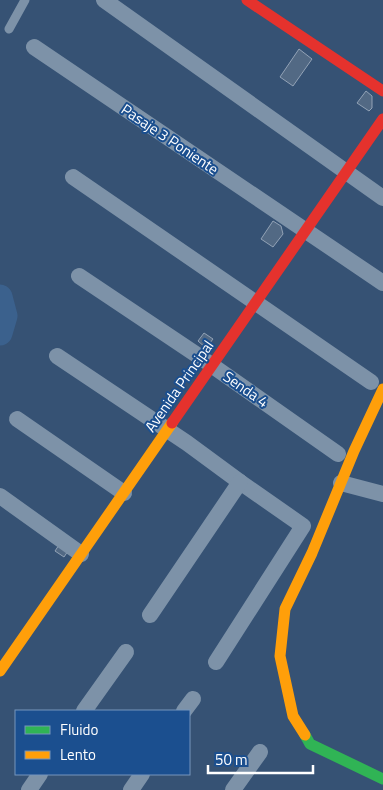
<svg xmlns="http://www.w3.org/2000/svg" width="383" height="790" font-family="'Titillium Web',sans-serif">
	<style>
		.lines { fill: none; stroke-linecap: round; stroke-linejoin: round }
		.river { stroke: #3b618d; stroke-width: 25 }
		.building { fill: #526984; stroke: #92a2b6 }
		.lane { stroke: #7d92a8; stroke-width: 9 }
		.street { stroke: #7d92a8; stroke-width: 16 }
		.fast { stroke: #30b455; stroke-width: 11 }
		.slow { stroke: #ff9f0a; stroke-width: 11 }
		.jam { stroke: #e5322d; stroke-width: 11 }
		.labels { text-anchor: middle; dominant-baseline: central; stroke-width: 4; stroke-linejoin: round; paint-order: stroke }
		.street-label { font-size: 15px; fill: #fff; stroke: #1b4f8f }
	</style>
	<rect width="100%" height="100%" fill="#365274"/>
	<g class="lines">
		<!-- river -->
		<polyline class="river" points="0,297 5,316 0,333"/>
	</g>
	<!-- building -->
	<g class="building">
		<polygon points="299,49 312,59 293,86 280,77"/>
		<polygon points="366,91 372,96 372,108 369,111 357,103"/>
		<polygon points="273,221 281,226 283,234 273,247 261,239"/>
		<polygon points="204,333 213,339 206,348 198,341"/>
		<polygon points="61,542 70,548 64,557 55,551"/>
	</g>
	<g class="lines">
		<!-- lane -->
		<polyline class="lane" points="9,29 25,0"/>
		<!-- street -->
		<g class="street">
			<polyline points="104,0 383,198"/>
			<polyline points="34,47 383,283"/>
			<polyline points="73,177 371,382"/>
			<polyline points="79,276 200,357 338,454"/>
			<polyline points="57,356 187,443 240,482 303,526 216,662"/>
			<polyline points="17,419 124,493"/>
			<polyline points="341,483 383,494"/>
			<polyline points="0,496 81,554"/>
			<polyline points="150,615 240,482"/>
			<polyline points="84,711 126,652"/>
			<polyline points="184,711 193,699"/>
			<polyline points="29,790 40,774"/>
			<polyline points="131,790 142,774"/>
			<polyline points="233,790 260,752"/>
		</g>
		<!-- fast -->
		<polyline class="fast" points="305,735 310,744 383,779"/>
		<!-- slow -->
		<g class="slow">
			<polyline points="0,671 172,423"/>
			<polyline points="305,735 293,716 280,656 285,609 312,553 354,451 383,389"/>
		</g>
		<!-- jam -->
		<g class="jam">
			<polyline points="247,0 383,91"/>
			<polyline points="172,423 383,119"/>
		</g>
	</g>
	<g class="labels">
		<!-- street labels -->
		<g class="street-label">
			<text transform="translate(170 139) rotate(34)">Pasaje 3 Poniente</text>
			<text transform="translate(179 386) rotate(-55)">Avenida Principal</text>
			<text transform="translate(246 389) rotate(35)">Senda 4</text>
		</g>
	</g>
	<!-- legend -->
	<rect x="15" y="710" width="175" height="65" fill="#1b4f8f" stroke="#7695bc"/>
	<rect x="25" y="726" width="25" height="8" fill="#30b455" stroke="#7695bc"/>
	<text x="60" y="735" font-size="15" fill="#ffffff">Fluido</text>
	<rect x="25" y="751" width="25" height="8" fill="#ff9f0a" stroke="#7695bc"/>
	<text x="60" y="760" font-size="15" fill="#ffffff">Lento</text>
	<!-- scale -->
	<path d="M208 765v8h105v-8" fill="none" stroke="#ffffff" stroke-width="2.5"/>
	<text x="215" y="765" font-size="15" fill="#ffffff" stroke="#1b4f8f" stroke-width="4" paint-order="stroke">50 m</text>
</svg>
